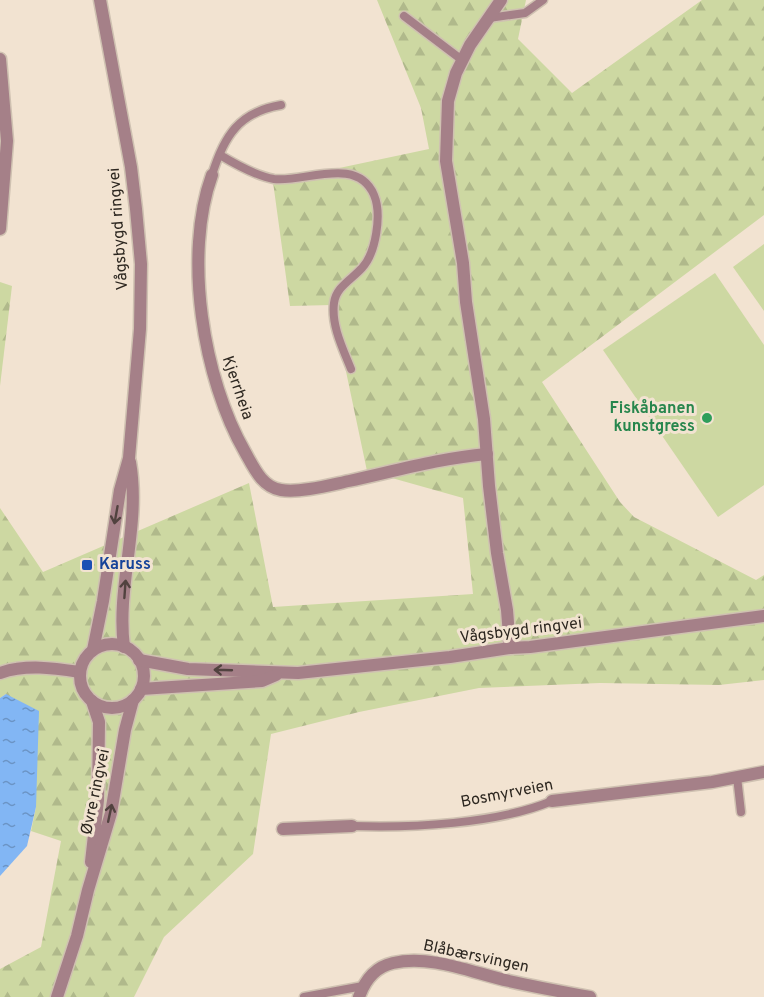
<svg xmlns="http://www.w3.org/2000/svg" width="764" height="997" font-family="Overpass,sans-serif">
	<style>
		.forest { fill: url(#forest-firs) }
		.pitch { fill: #cdd8a2 }
		.water { fill: url(#water-ripples) }
		.lines { fill: none; stroke-linecap: round; stroke-linejoin: round }
		.service-casing { stroke: #cfc1b1; stroke-width: 11 }
		.minor-casing { stroke: #cfc1b1; stroke-width: 15 }
		.tertiary-casing { stroke: #cfc1b1; stroke-width: 15 }
		.service { stroke: #a58088; stroke-width: 8 }
		.minor { stroke: #a58088; stroke-width: 12 }
		.tertiary { stroke: #a58088; stroke-width: 12 }
		.oneway { stroke: #51423f }
		.leisure-dot { fill: #2e9e5b; stroke: #f2e3d1; stroke-width: 2 }
		.transit-dot { fill: #1a4fb4; stroke: #f2e3d1; stroke-width: 2 }
		.labels { text-anchor: middle; dominant-baseline: central; stroke-width: 6; stroke-linejoin: round; paint-order: stroke }
		.street-label { font-size: 16px; fill: #2d2720; stroke: #f2e3d1 }
		.leisure-label { font-size: 16px; font-weight: bold; fill: #27864d; stroke: #f2e3d1; text-anchor: end }
		.transit-label { font-size: 16px; font-weight: bold; fill: #164399; stroke: #f2e3d1; text-anchor: start }
	</style>
	<defs>
		<pattern id="forest-firs" width="22" height="20" patternUnits="userSpaceOnUse" patternTransform="scale(1.5)"><rect width="22" height="20" fill="#cdd8a2"/><path d="M5 1l3.5 6h-7zM16 11l3.5 6h-7z" fill="#b0b98b"/></pattern>
		<pattern id="water-ripples" width="26" height="14" patternUnits="userSpaceOnUse" patternTransform="scale(1.5)"><rect width="26" height="14" fill="#82b6f4"/><path d="M2 4q2-2 4 0t4 0M15 11q2-2 4 0t4 0" fill="none" stroke="#6b94c5"/></pattern>
	</defs>
	<rect width="100%" height="100%" fill="#f2e3d1"/>
	<!-- forest -->
	<g class="forest">
		<polygon points="377,0 526,0 518,39 572,93 702,0 764,0 764,215 542,382 620,502 634,517 756,580 764,575 764,680 719,685 600,683 479,688 359,712 271,734 253,854 164,937 134,997 0,997 0,969 41,947 61,841 31,831 36,807 6,694 0,698 0,508 43,572 249,483 273,607 473,594 463,498 367,471 332,305 290,306 273,182 429,149 421,108"/>
		<polygon points="0,282 12,286 0,386"/>
	</g>
	<!-- pitch -->
	<g class="pitch">
		<polygon points="764,244 764,311 733,267"/>
		<polygon points="715,273 764,345 764,485 718,517 603,350"/>
	</g>
	<!-- water -->
	<polygon class="water" points="6,694 39,711 36,807 27,846 0,876 0,698"/>
	<g class="lines">
		<!-- service casing -->
		<g class="service-casing">
			<g id="service">
				<polyline points="404,16 462,60"/>
				<polyline points="489,18 525,13 543,0"/>
				<path d="M220 155C235 164 256 176 274 179 304 183 357 155 374 195 382 214 376 253 362 268 351 280 336 287 334 303 331 325 343 349 351 369"/>
				<path d="M212 175C224 136 239 112 281 105"/>
				<polyline points="737,777 741,812"/>
				<path d="M352 826C411 828 497 824 552 801"/>
				<polyline points="304,997 363,986"/>
			</g>
		</g>
		<!-- minor casing -->
		<g class="minor-casing">
			<g id="minor">
				<polyline points="501,0 470,45 456,73 448,101 446,161 463,263 466,302 484,419 489,486 497,553 507,610 510,648"/>
				<polyline points="0,59 7,141 0,229"/>
				<path d="M212 175C183 255 203 379 245 452 254 468 262 487 281 490 300 493 330 485 349 481 395 471 441 458 487 454"/>
				<path d="M0 673C26 664 53 668 80 672"/>
				<polyline points="552,801 712,782 764,772"/>
				<polyline points="283,829 352,826"/>
				<path d="M359 997C365 980 375 967 393 963 430 954 473 973 509 981 536 987 563 992 590 997"/>
			</g>
		</g>
		<!-- tertiary casing -->
		<g class="tertiary-casing">
			<g id="tertiary">
				<circle cx="112" cy="676" r="32"/>
				<path d="M124 647C116 587 141 525 130 462"/>
				<polyline points="93,650 103,601 120,490 129,458 140,329 141,264 136,209 131,167 100,0"/>
				<polyline points="139,660 188,669 298,673 450,657 510,648 530,647 764,616"/>
				<polyline points="141,689 262,681 276,675"/>
				<polyline points="91,862 98,800 99,722 92,701"/>
				<polyline points="57,997 77,936 88,890 111,813 125,730 133,700"/>
			</g>
		</g>
		<!-- service -->
		<use href="#service" class="service"/>
		<!-- minor -->
		<use href="#minor" class="minor"/>
		<!-- tertiary -->
		<use href="#tertiary" class="tertiary"/>
	</g>
	<!-- one-way arrows -->
	<defs><path id="oneway-shaft" d="M-6 0H5M1.5-3L5.5 0L1.5 3" fill="none" stroke-width="1.6" stroke-linecap="round" stroke-linejoin="round" transform="scale(1.5)"/></defs>
	<g class="oneway">
		<use href="#oneway-shaft" transform="translate(116 515) rotate(100)"/>
		<use href="#oneway-shaft" transform="translate(125 589) rotate(-86)"/>
		<use href="#oneway-shaft" transform="translate(223 670) rotate(-178)"/>
		<use href="#oneway-shaft" transform="translate(110 813) rotate(-78)"/>
	</g>
	<!-- markers -->
	<circle class="leisure-dot" cx="707" cy="418" r="6"/>
	<rect class="transit-dot" x="81" y="559" width="12" height="12" rx="3"/>
	<g class="labels">
		<!-- street labels -->
		<g class="street-label">
			<text transform="translate(119 229) rotate(-94)">Vågsbygd ringvei</text>
			<text transform="translate(237 388) rotate(71)">Kjerrheia</text>
			<text transform="translate(521 631) rotate(-7)">Vågsbygd ringvei</text>
			<text transform="translate(96 792) rotate(-78)">Øvre ringvei</text>
			<text transform="translate(507 794) rotate(-11)">Bosmyrveien</text>
			<text transform="translate(476 957) rotate(12)">Blåbærsvingen</text>
		</g>
		<!-- leisure labels -->
		<g class="leisure-label">
			<text x="695" y="409">Fiskåbanen<tspan x="695" dy="18">kunstgress</tspan></text>
		</g>
		<!-- transit labels -->
		<g class="transit-label">
			<text x="99" y="565">Karuss</text>
		</g>
	</g>
</svg>
